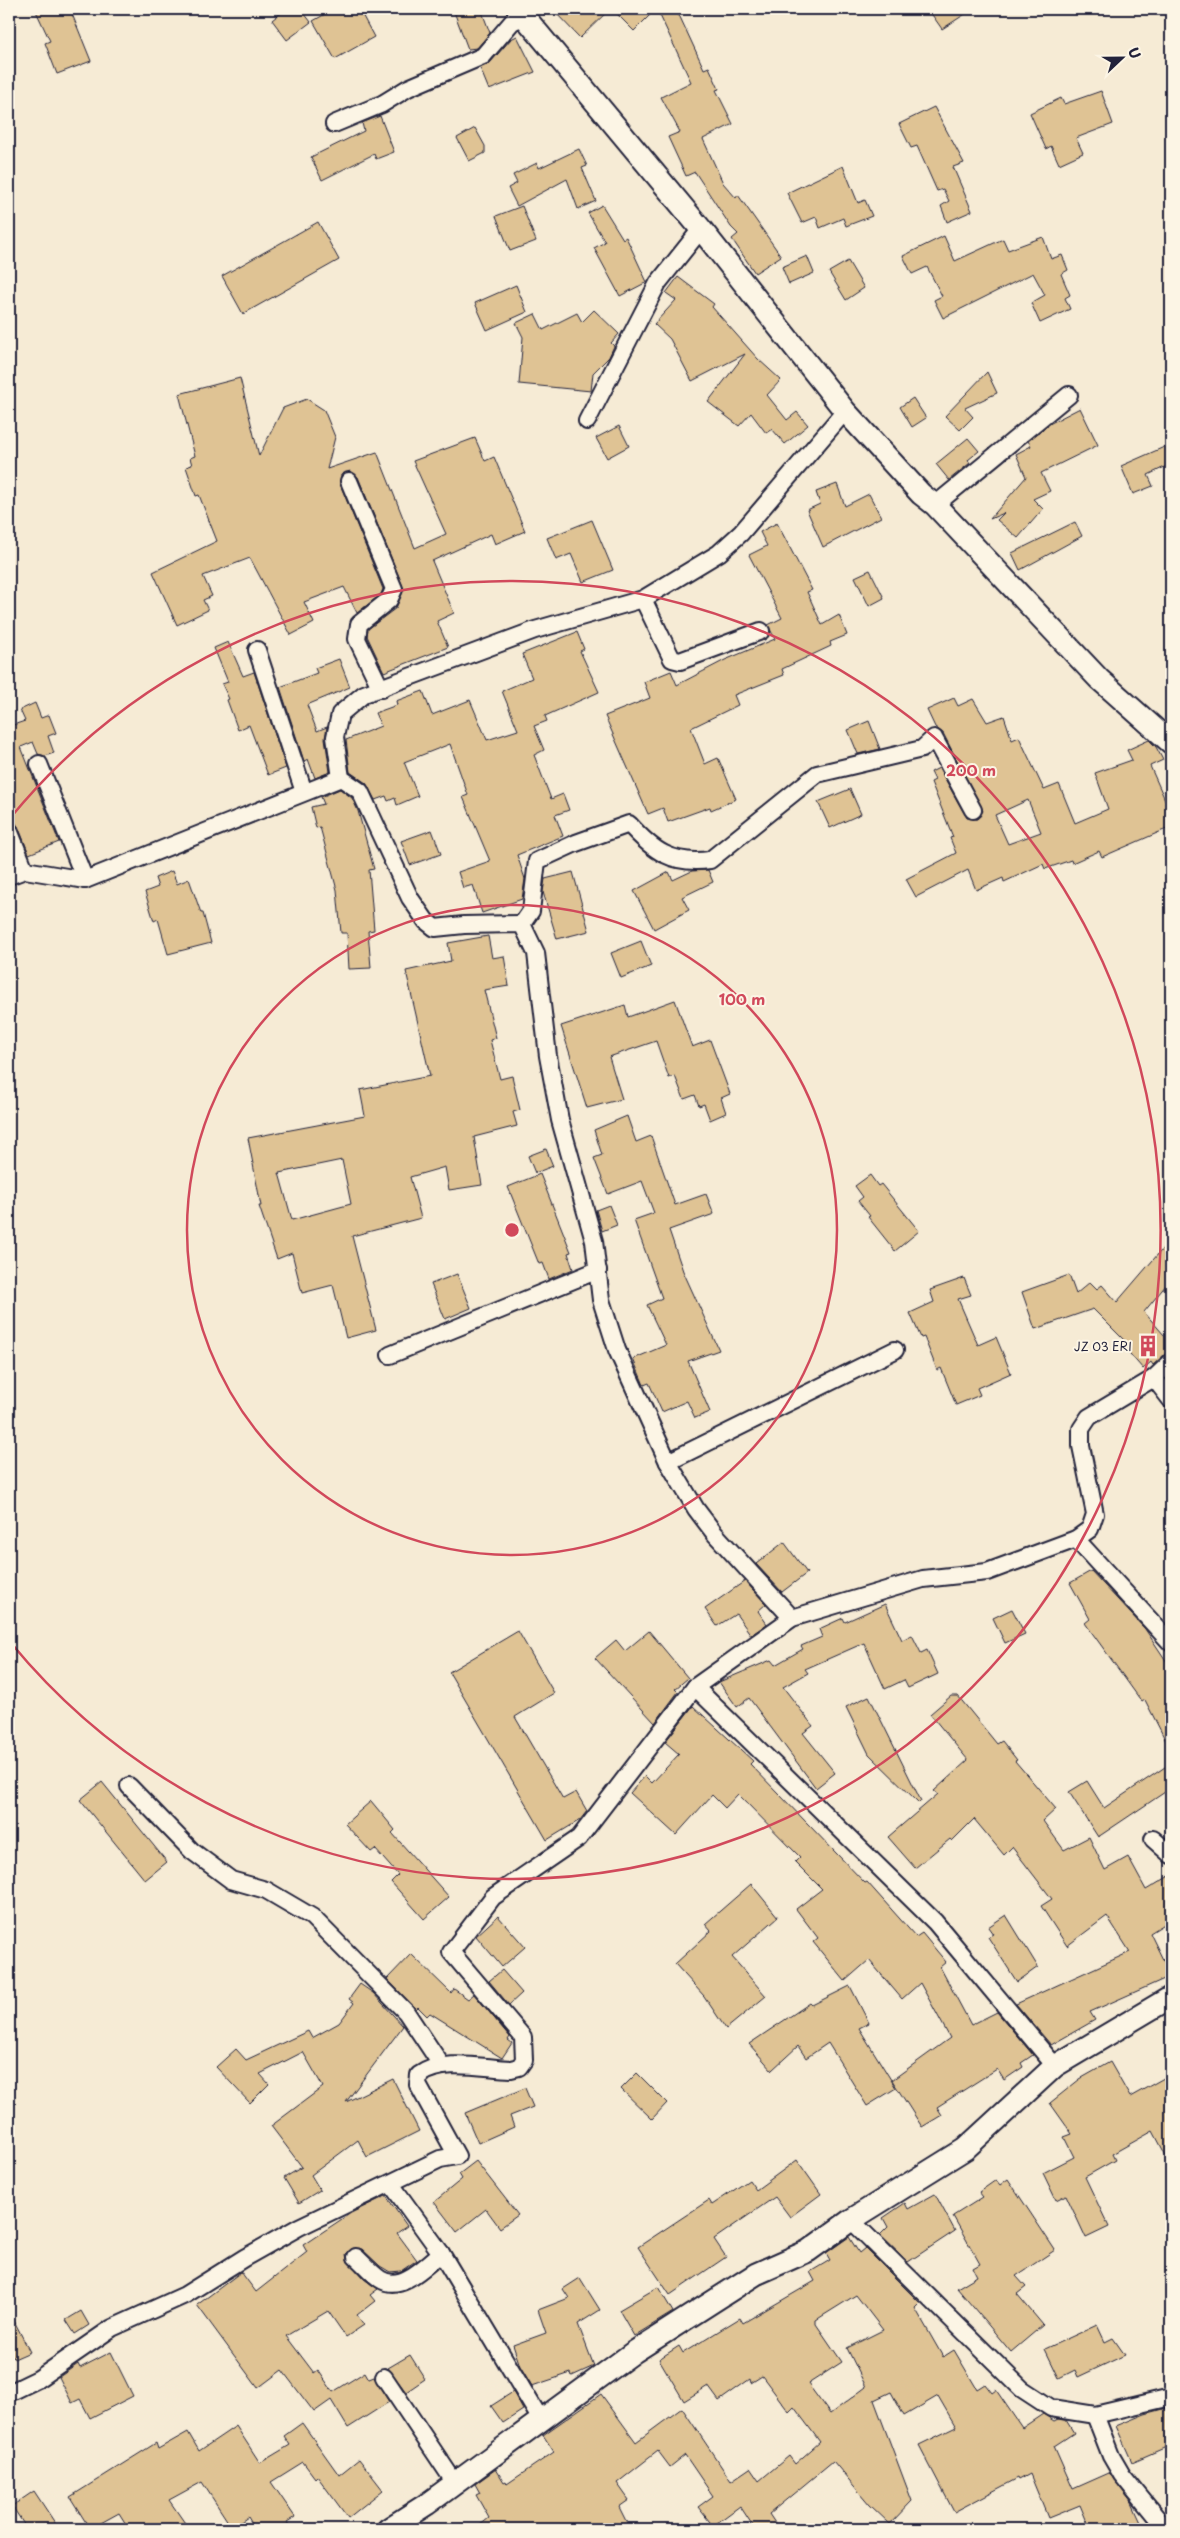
<svg xmlns="http://www.w3.org/2000/svg" width="1180" height="2538" font-family="'Playpen Sans',sans-serif">
	<style>
		.building { fill: #dfc394; stroke: #22223b; fill-rule: evenodd }
		.lines { fill: none; stroke-linecap: round; stroke-linejoin: round }
		.minor-casing { stroke: #22223b; stroke-width: 20 }
		.tertiary-casing { stroke: #22223b; stroke-width: 25 }
		.minor { stroke: #fcf5e5; stroke-width: 16 }
		.tertiary { stroke: #fcf5e5; stroke-width: 21 }
		.ring { fill: none; stroke: #d1495b; stroke-width: 2.5 }
		.labels { text-anchor: middle; dominant-baseline: central; stroke-width: 4; stroke-linejoin: round; paint-order: stroke }
		.poi-label { font-size: 12px; fill: #22223b; stroke: #fcf5e5; text-anchor: end }
		.centre { fill: #d1495b; stroke: #fcf5e5; stroke-width: 2.5 }
		.ring-label { font-size: 15px; text-anchor: middle; font-weight: bold; fill: #d1495b; stroke: #fcf5e5; stroke-width: 4; stroke-linejoin: round; paint-order: stroke }
	</style>
	<rect width="100%" height="100%" fill="#f6ebd5"/>
	<filter id="ink" filterUnits="userSpaceOnUse"><feTurbulence type="fractalNoise" baseFrequency=".02" numOctaves="2"/><feDisplacementMap in="SourceGraphic" scale="10" xChannelSelector="R" yChannelSelector="G"/><feConvolveMatrix kernelMatrix="1 2 1 2 8 2 1 2 1" color-interpolation-filters="sRGB"/></filter>
	<g filter="url(#ink)">
		<!-- building -->
		<g class="building">
			<polygon points="35,9 70,9 91,61 57,74 45,43 50,41"/>
			<polygon points="286,9 301,9 311,22 287,40 272,20"/>
			<polygon points="334,9 359,9 374,37 335,59 313,21"/>
			<polygon points="453,9 481,9 490,33 477,48 468,49"/>
			<polygon points="552,9 610,9 580,38"/>
			<polygon points="612,9 656,9 634,31"/>
			<polygon points="657,9 672,9 680,17 704,69 709,67 719,89 716,90 733,124 703,139 723,183 736,198 738,195 781,256 755,273 732,239 738,234 731,227 695,172 686,176 668,137 680,132 661,97 691,82"/>
			<polygon points="928,9 973,9 942,29"/>
			<polygon points="517,36 535,72 489,90 480,68 490,63 511,39"/>
			<polygon points="1101,91 1113,124 1076,138 1083,153 1059,164 1051,146 1046,149 1030,113 1061,98 1064,104"/>
			<polygon points="934,107 964,163 953,167 972,211 947,222 941,206 949,201 943,189 937,191 917,146 911,148 899,124"/>
			<polygon points="380,116 394,152 376,159 374,154 322,180 311,157 364,131 362,123"/>
			<polygon points="475,128 485,146 485,153 469,161 457,138"/>
			<polygon points="579,149 587,166 582,168 596,201 578,209 567,179 517,206 508,188 517,183 513,175 537,163 539,168"/>
			<polygon points="843,166 858,203 865,200 872,216 846,226 843,218 820,228 816,217 802,223 787,193"/>
			<polygon points="602,205 623,239 626,237 647,282 620,296 594,248 605,242 588,213"/>
			<polygon points="522,206 536,241 510,251 496,216"/>
			<polygon points="318,222 339,260 243,314 222,276"/>
			<polygon points="944,236 955,261 1003,239 1008,250 1043,237 1051,259 1062,255 1068,270 1061,274 1070,295 1065,298 1070,309 1040,323 1031,303 1045,295 1033,273 943,318 934,300 942,296 927,267 912,274 903,256"/>
			<polygon points="807,256 814,273 789,284 782,267"/>
			<polygon points="848,261 864,288 846,300 829,272"/>
			<polygon points="678,277 714,304 712,307 758,359 781,380 767,395 787,420 797,412 808,425 785,444 772,429 766,433 751,413 739,426 708,402 745,354 692,381 670,339 654,324 676,300 666,293"/>
			<polygon points="516,285 527,312 487,330 475,303"/>
			<polygon points="594,310 619,334 611,343 614,346 609,357 593,373 591,391 519,384 523,337 516,323 535,314 543,330 577,313 582,322"/>
			<polygon points="987,372 997,393 965,408 973,417 960,430 945,416"/>
			<polygon points="240,378 259,456 283,408 307,399 324,410 335,437 327,469 377,452 415,548 446,534 413,461 475,438 485,461 494,457 525,531 495,544 491,534 432,561 454,613 437,621 448,647 384,672 367,636 368,629 396,608 404,589 358,477 350,471 341,475 340,484 383,589 381,594 357,613 344,587 304,602 314,623 291,635 250,558 203,576 212,596 203,600 208,610 177,625 153,572 217,541 199,495 196,496 186,467 192,465 190,458 195,456 179,394"/>
			<polygon points="913,398 926,418 912,427 900,407"/>
			<polygon points="1080,408 1098,445 1041,473 1050,491 1033,499 1043,509 1018,538 997,520 1004,513 990,519 1026,477 1016,454 1031,446 1028,441 1051,423"/>
			<polygon points="619,426 629,446 607,458 596,438"/>
			<polygon points="968,438 979,451 968,460 970,463 949,480 936,464"/>
			<polygon points="1171,444 1171,464 1148,475 1153,486 1133,494 1121,466"/>
			<polygon points="837,484 845,506 869,494 881,517 823,547 807,510 820,504 816,492"/>
			<polygon points="592,520 613,570 583,582 571,554 556,560 547,538"/>
			<polygon points="1075,522 1082,536 1020,570 1012,553"/>
			<polygon points="777,523 812,590 807,592 822,625 839,615 847,635 830,642 831,646 782,669 784,675 734,695 738,705 691,728 705,764 718,758 736,799 711,810 710,807 668,822 663,808 648,814 605,716 650,698 644,682 671,671 677,685 725,660 775,639 768,625 782,618 749,555 767,546 760,532"/>
			<polygon points="870,570 884,598 869,606 855,577"/>
			<polygon points="577,632 584,649 580,651 599,692 545,716 547,721 534,726 544,750 534,755 551,799 563,794 569,810 555,815 563,836 517,855 525,879 522,899 482,913 473,885 463,888 458,872 490,861 463,797 468,795 450,744 404,762 418,796 397,805 395,798 388,801 386,796 375,800 366,783 350,772 346,740 381,726 375,713 397,705 396,701 423,691 432,715 470,700 487,740 518,730 502,691 532,678 522,654"/>
			<polygon points="228,642 243,676 254,672 286,768 268,775 249,725 238,730 227,700 229,699 222,684 228,682 214,648"/>
			<polygon points="339,659 350,687 307,705 317,731 327,727 325,738 330,772 315,778 308,759 304,761 280,687 317,673 315,668"/>
			<path d="M954 698 958 706 973 699 987 722 1004 716 1012 740 1019 737 1044 790 1059 784 1075 823 1108 809 1095 773 1132 760 1127 750 1149 740 1156 747 1163 760 1150 766 1171 813V827L1102 857 1099 851 1072 863 1071 860 1045 869 1043 864 1004 882 1003 878 976 890 968 870 916 897 906 879 956 853 950 838 953 837 931 782 935 780 931 772 939 768 967 818 977 819 983 811 943 733 935 727 927 710ZM1028 800 1041 832 1008 844 995 815Z"/>
			<polygon points="35,703 41,718 49,715 56,733 48,736 54,753 45,756 38,754 33,742 21,747 59,842 29,854 18,826 9,820 9,719 11,719 13,725 25,721 20,710"/>
			<polygon points="869,721 880,749 858,754 848,730"/>
			<polygon points="340,789 352,798 358,811 374,869 369,870 374,930 368,931 371,968 349,969 347,933 341,933 337,890 320,827 316,828 311,807 324,804 321,797"/>
			<polygon points="850,789 861,814 830,828 818,802"/>
			<polygon points="432,830 441,854 410,865 401,841"/>
			<polygon points="708,870 713,882 682,897 689,910 654,929 634,891 669,872 673,880 692,871"/>
			<polygon points="172,871 177,884 189,879 201,913 203,913 211,943 168,954 158,919 154,921 145,892 158,887 155,878"/>
			<polygon points="573,872 589,931 557,939 543,892 545,879"/>
			<path d="M488 936 492 958 504 956 509 986 484 990 496 1038 490 1040 500 1079 512 1076 520 1110 513 1112 517 1126 474 1137 482 1185 449 1190 445 1167 410 1177 421 1218 352 1236 376 1330 346 1338 333 1285 302 1293 292 1253 277 1259 259 1206H261L248 1138 365 1116 360 1090 430 1076 406 971 451 961 448 943ZM342 1160 351 1204 292 1220 279 1173Z"/>
			<polygon points="641,941 651,966 621,978 611,953"/>
			<polygon points="675,1000 692,1047 710,1040 730,1094 721,1098 726,1113 710,1120 704,1104 699,1106 695,1095 684,1099 675,1076 669,1078 656,1041 609,1057 622,1099 587,1108 561,1026 625,1005 628,1017"/>
			<polygon points="627,1116 636,1142 651,1136 675,1205 706,1194 714,1214 669,1230 683,1271 719,1350 688,1361 710,1412 695,1418 687,1401 662,1412 649,1383 644,1385 633,1359 666,1345 647,1305 662,1298 634,1220 654,1213 642,1181 608,1194 594,1158 602,1155 594,1130"/>
			<polygon points="546,1149 553,1166 535,1173 528,1156"/>
			<polygon points="540,1174 571,1252 568,1253 573,1269 549,1279 543,1263 539,1264 508,1187"/>
			<polygon points="870,1175 878,1186 881,1184 919,1231 895,1251 868,1217 870,1216 858,1201 863,1197 855,1186"/>
			<polygon points="609,1205 617,1225 602,1231 596,1210"/>
			<polygon points="1171,1239 1171,1279 1144,1312 1171,1343 1171,1352 1165,1354 1153,1365 1151,1362 1143,1369 1124,1347 1128,1344 1093,1309 1035,1329 1022,1292 1069,1275 1076,1294 1090,1282 1097,1289 1102,1285 1117,1302"/>
			<polygon points="457,1274 471,1308 445,1319 431,1284"/>
			<polygon points="964,1278 971,1295 958,1299 978,1345 996,1337 1011,1373 977,1388 980,1395 956,1405 941,1368 937,1370 924,1337 921,1338 910,1313 934,1302 930,1290"/>
			<polygon points="784,1542 807,1573 782,1592 756,1564"/>
			<polygon points="1091,1571 1145,1629 1171,1668 1171,1751 1145,1700 1142,1702 1085,1623 1090,1619 1070,1583"/>
			<polygon points="745,1581 766,1604 758,1611 767,1624 751,1635 736,1614 717,1626 705,1609"/>
			<polygon points="885,1604 902,1640 912,1635 921,1653 927,1650 938,1674 908,1688 904,1680 885,1689 864,1643 805,1669 808,1673 783,1687 813,1726 803,1733 835,1773 816,1788 749,1698 737,1707 719,1682 771,1660 775,1665 803,1649 801,1646 822,1637 819,1629 843,1618 845,1622"/>
			<polygon points="1012,1609 1025,1634 1005,1643 993,1618"/>
			<polygon points="518,1631 554,1693 515,1717 563,1799 576,1792 587,1811 580,1820 547,1840 449,1672"/>
			<polygon points="649,1631 688,1678 675,1689 678,1692 655,1723 595,1658 616,1640 625,1651"/>
			<polygon points="869,1696 921,1801 919,1803 869,1754 846,1707"/>
			<polygon points="951,1696 958,1696 997,1744 1002,1741 1017,1760 1015,1761 1056,1809 1043,1821 1064,1850 1089,1837 1105,1870 1128,1857 1146,1890 1171,1875 1171,1920 1150,1933 1171,1976 1090,2012 1095,2020 1051,2045 1016,2004 1130,1952 1107,1916 1067,1946 1041,1906 1052,1899 1012,1847 1004,1855 974,1819 952,1841 950,1839 915,1868 888,1837 938,1794 934,1791 968,1760 930,1714"/>
			<polygon points="693,1706 753,1761 750,1764 865,1883 867,1882 916,1937 922,1933 946,1962 940,1967 971,2025 997,2012 1033,2055 1021,2063 1023,2067 1004,2080 997,2069 937,2107 942,2115 922,2127 892,2080 950,2038 920,1983 902,1999 869,1960 845,1981 813,1942 818,1938 796,1909 822,1889 795,1862 800,1857 738,1794 725,1808 712,1795 676,1835 630,1793 645,1776 652,1783 679,1754 665,1742"/>
			<polygon points="1171,1763 1171,1788 1098,1837 1069,1792 1087,1781 1104,1808"/>
			<polygon points="102,1782 167,1862 145,1880 80,1800"/>
			<polygon points="371,1801 395,1830 392,1833 449,1897 424,1919 391,1882 398,1875 375,1849 371,1852 345,1824"/>
			<polygon points="751,1884 778,1917 732,1957 766,1996 726,2029 704,1996 675,1964 711,1931 705,1924"/>
			<polygon points="1006,1915 1038,1967 1017,1982 988,1937 993,1934 988,1927"/>
			<polygon points="498,1916 525,1947 502,1967 476,1936"/>
			<polygon points="411,1954 451,1993 454,1989 468,1999 474,1994 510,2037 508,2040 512,2043 502,2058 430,2013 427,2016 418,2007 416,2009 387,1979"/>
			<polygon points="502,1970 522,1993 509,2005 489,1981"/>
			<polygon points="360,1984 373,1993 403,2026 346,2102 393,2079 419,2131 367,2157 358,2140 311,2175 320,2190 299,2203 284,2178 302,2167 271,2126 323,2087 303,2052 260,2074 269,2084 250,2103 216,2067 236,2049 246,2060 308,2031 312,2038 339,2023 354,2003 349,1999"/>
			<polygon points="850,1986 869,2023 859,2028 896,2088 867,2106 828,2043 806,2058 798,2046 772,2070 749,2044 810,2003 812,2005"/>
			<polygon points="1110,2062 1130,2097 1171,2074 1171,2165 1153,2131 1112,2154 1115,2160 1085,2177 1109,2227 1086,2238 1066,2195 1056,2200 1043,2173 1074,2157 1064,2137 1072,2134 1050,2103 1080,2079"/>
			<polygon points="637,2073 667,2103 652,2119 621,2089"/>
			<polygon points="525,2088 533,2107 510,2116 514,2127 478,2143 465,2113"/>
			<polygon points="797,2160 821,2194 790,2217 775,2197 714,2239 726,2257 670,2295 638,2247 709,2200 712,2205 749,2180 756,2190"/>
			<polygon points="476,2161 518,2215 500,2228 486,2209 457,2232 434,2202 462,2179 459,2174"/>
			<polygon points="1008,2179 1055,2250 1016,2276 1026,2287 1017,2294 1043,2325 1011,2352 957,2288 977,2276 973,2268 980,2264 953,2216 983,2197 979,2192 996,2180 1000,2185"/>
			<polygon points="935,2194 955,2231 908,2262 880,2235 888,2227 883,2218 905,2203 908,2209"/>
			<polygon points="386,2196 407,2226 397,2233 417,2260 401,2271 390,2272 380,2266 362,2249 353,2248 346,2254 347,2260 364,2279 378,2289 370,2295 375,2301 357,2315 364,2325 346,2337 328,2311 286,2336 314,2373 318,2370 333,2392 365,2372 369,2379 374,2377 389,2402 348,2428 331,2400 314,2412 282,2370 258,2388 197,2305 241,2272 256,2292 307,2252 303,2245 351,2213"/>
			<path d="M849 2237 859 2253 865 2248 920 2303 915 2308 943 2357 954 2350 977 2389 985 2384 992 2393 996 2390 1022 2428 1043 2414 1054 2421 1058 2419 1066 2420 1074 2433 1054 2446 1073 2489 1109 2473 1132 2503 1144 2529H1090L1080 2505 1048 2518 1030 2474 1019 2480 1018 2478 954 2512 919 2445 956 2427 938 2396 904 2416 891 2392 874 2400 912 2501 890 2524 870 2505 833 2461 769 2514 779 2529H755L740 2506 713 2526 698 2507 713 2496 685 2455 670 2467 658 2451 617 2483 629 2500 619 2507 630 2529H475L489 2518 476 2495 480 2493 475 2484 496 2469 504 2482 506 2481 507 2484 554 2452 543 2435 601 2394 636 2442 682 2408 731 2481 750 2468 759 2481 789 2456 795 2464 820 2442 794 2407 789 2412 762 2376 751 2383 750 2379 719 2401 708 2386 684 2401 659 2359 679 2346 683 2353 740 2318 743 2323 815 2281 810 2272 830 2260 826 2253ZM856 2295 883 2330 847 2348 866 2387 830 2414 808 2384 842 2362 816 2324V2320Z"/>
			<polygon points="580,2278 600,2310 578,2324 594,2366 572,2376 571,2373 532,2386 520,2366 513,2345 546,2333 538,2310 569,2298 563,2289"/>
			<polygon points="658,2287 673,2312 634,2336 619,2310"/>
			<polygon points="9,2311 30,2352 14,2359 9,2348"/>
			<polygon points="81,2311 89,2325 75,2334 66,2320"/>
			<polygon points="1097,2325 1105,2342 1113,2338 1125,2355 1078,2377 1075,2370 1059,2378 1045,2349"/>
			<polygon points="111,2352 133,2396 90,2418 80,2399 72,2403 59,2377 78,2364 80,2368"/>
			<polygon points="410,2355 425,2379 406,2392 388,2368"/>
			<polygon points="513,2392 523,2410 503,2423 491,2406"/>
			<polygon points="1171,2407 1171,2445 1132,2462 1116,2426 1145,2414"/>
			<polygon points="302,2423 339,2475 359,2459 383,2490 348,2518 317,2476 315,2478 303,2462 271,2482 295,2517 287,2522 291,2529 255,2529 248,2517 232,2528 202,2482 169,2500 189,2529 129,2529 119,2513 90,2529 70,2497 156,2443 158,2449 188,2432 199,2451 236,2426 260,2463 290,2445 284,2436"/>
			<polygon points="34,2491 59,2529 27,2529 12,2506"/>
		</g>
		<g class="lines">
			<!-- minor casing -->
			<g class="minor-casing">
				<g id="minor">
					<polyline points="334,124 382,104 408,88 483,56 512,22 524,16"/>
					<polyline points="587,421 658,283 701,229"/>
					<polyline points="349,481 394,589 389,600 359,624 357,639 381,689"/>
					<polyline points="935,505 1069,395"/>
					<polyline points="643,599 672,659 680,661 761,631"/>
					<polyline points="257,650 304,792"/>
					<polyline points="39,764 85,880"/>
					<polyline points="9,830 25,870"/>
					<polyline points="9,876 25,870 85,880 341,778"/>
					<path d="M522 924 531 911 537 861 576 843 629 824C653 851 672 865 710 860L817 774 922 749 934 738 973 810"/>
					<polyline points="390,1355 598,1270"/>
					<polyline points="1154,1378 1171,1400"/>
					<polyline points="668,1462 895,1350"/>
					<polyline points="1076,1539 1171,1643"/>
					<polyline points="792,1618 715,1534 696,1509 668,1462 617,1350 601,1300 594,1241 560,1120 548,1056 536,953 522,924 464,925 435,928 426,921 410,898 360,791 341,778 335,737 340,714 364,694 535,630 643,599 719,553 741,533 845,411"/>
					<polyline points="695,1687 935,1922 1055,2066"/>
					<polyline points="129,1786 192,1851 231,1880 266,1890 312,1917 406,2012 442,2066"/>
					<polyline points="1153,1839 1171,1855"/>
					<polyline points="391,2184 441,2253 541,2420"/>
					<polyline points="851,2220 1022,2389 1051,2408 1095,2415 1171,2397"/>
					<path d="M356 2257C364 2264 371 2273 380 2279 401 2293 426 2265 441 2253"/>
					<polyline points="384,2377 455,2483"/>
					<path d="M9 2393 38 2379 112 2328 185 2295 244 2258 299 2227 440 2159 457 2156 418 2085 419 2075C443 2058 483 2068 511 2069L519 2067 524 2060 523 2037 451 1952 493 1897 579 1838 695 1687 792 1618 923 1579 987 1572 1076 1539 1090 1529 1095 1514 1081 1446V1429L1089 1417 1154 1378 1171 1362"/>
					<polyline points="1095,2415 1111,2456 1122,2475 1166,2529"/>
				</g>
			</g>
			<!-- tertiary casing -->
			<g class="tertiary-casing">
				<g id="tertiary">
					<polyline points="518,9 701,229 845,411 921,494 935,505 1099,679 1171,743"/>
					<polyline points="388,2529 427,2504 634,2352 756,2274 808,2251 851,2220 965,2149 1055,2066 1171,1997"/>
				</g>
			</g>
			<!-- minor -->
			<use href="#minor" class="minor"/>
			<!-- tertiary -->
			<use href="#tertiary" class="tertiary"/>
		</g>
	</g>
	<!-- distance rings -->
	<g class="ring">
		<circle cx="512" cy="1230" r="325"/>
		<path d="M11 817A649 649 0 1 1 11 1643"/>
	</g>
	<!-- icons -->
	<defs>
		<g id="building-bare" transform="scale(1.725)"><path d="M-4-6H4V6H1V3H-1V6H-4ZM-2.5-4.3h1.7v1.8h-1.7ZM.8-4.3h1.7v1.8H.8ZM-2.5-1h1.7V.8h-1.7ZM.8-1h1.7V.8H.8Z" fill="#d1495b" stroke="#fcf5e5" stroke-width="2.5" paint-order="stroke"/></g>
	</defs>
	<g fill-rule="evenodd">
		<use href="#building-bare" x="1148" y="1346"/>
	</g>
	<g class="labels">
		<!-- poi labels -->
		<g class="poi-label">
			<text x="1132" y="1346">JZ 03 ERI</text>
		</g>
	</g>
	<circle cx="512" cy="1230" r="8" class="centre"/>
	<g class="ring-label">
		<text x="971" y="776">200 m</text>
		<text x="742" y="1005">100 m</text>
	</g>
	<!-- margin -->
	<rect width="1180" height="2538" fill="none" stroke="#fcf5e5" stroke-width="30"/>
	<rect x="15" y="15" width="1150" height="2508" fill="none" stroke="#22223b" stroke-width="2" filter="url(#ink)"/>
	<!-- north arrow -->
	<g transform="translate(1122 58) rotate(68)" stroke="#fcf5e5" stroke-width="4" paint-order="stroke">
	<path d="M0-4L9 19L0 12L-9 19Z" fill="#22223b"/>
	<text y="-8" font-size="14" font-weight="bold" text-anchor="middle" fill="#22223b">U</text>
	</g>
</svg>
